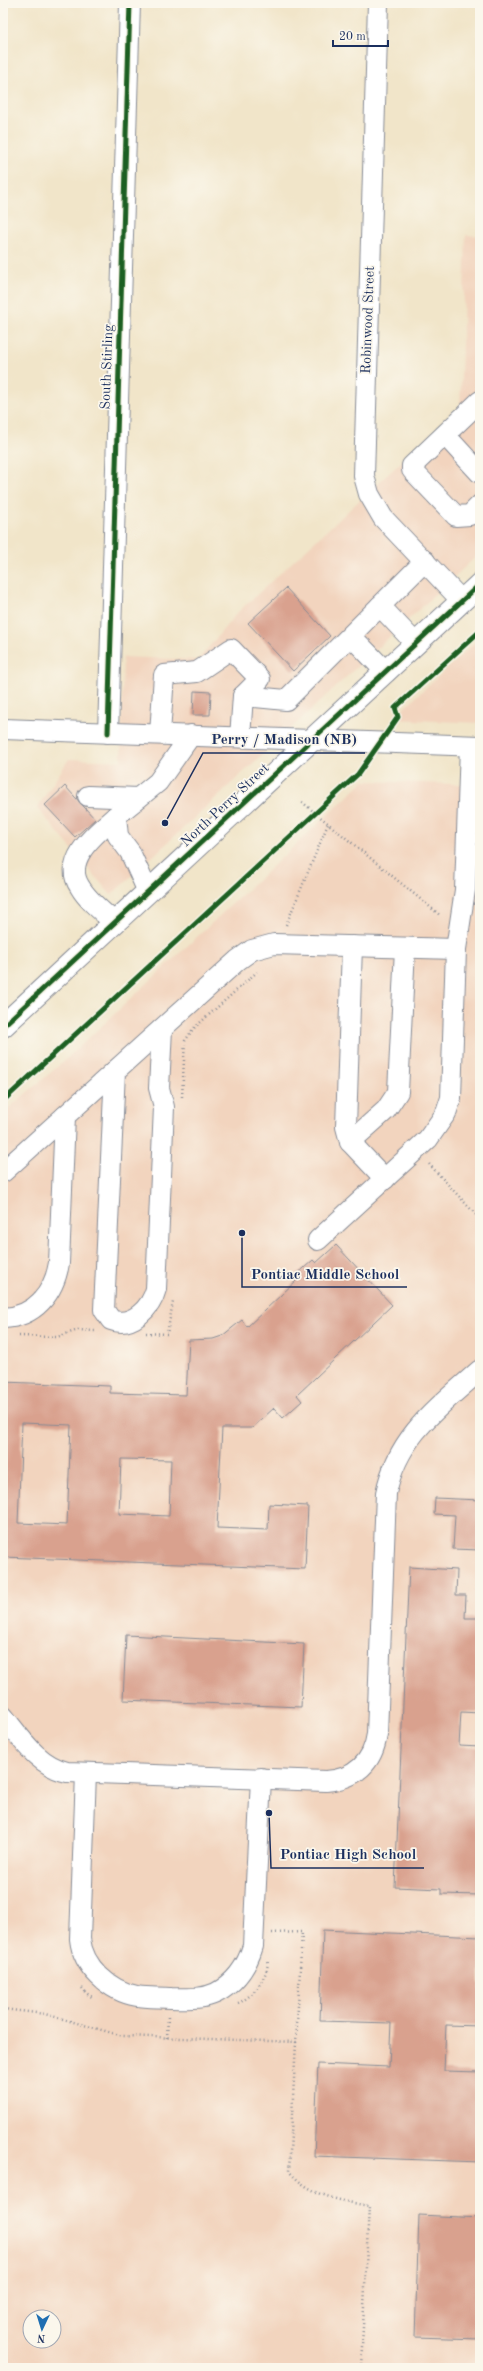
<svg xmlns="http://www.w3.org/2000/svg" width="483" height="2371" font-family="'Old Standard TT',serif">
	<style>
		.built { fill: #f2d4be; fill-rule: evenodd }
		.building { fill: #d9a18e; fill-rule: evenodd }
		.lines { fill: none; stroke-linecap: round; stroke-linejoin: round }
		.minor-casing { stroke: #868a94; stroke-width: 22 }
		.major-casing { stroke: #868a94; stroke-width: 24 }
		.path { stroke: #868a94; stroke-width: 2.5; stroke-dasharray: 1 3; stroke-linecap: butt }
		.minor { stroke: #fff; stroke-width: 20 }
		.major { stroke: #fff; stroke-width: 22 }
		.cycleway-casing { stroke: #fbf7ec; stroke-width: 8 }
		.cycleway { stroke: #1b5e20; stroke-width: 5 }
		.labels { text-anchor: middle; dominant-baseline: central; stroke-width: 3.5; stroke-linejoin: round; paint-order: stroke }
		.street-label { font-size: 14px; fill: #1b2f5e; stroke: #fbf7ec }
		.leader { fill: none; stroke: #1b2f5e; stroke-width: 1.5 }
		.callout-dot { fill: #1b2f5e; stroke: #fbf7ec; stroke-width: 1.5 }
		.callout-label { font-size: 15px; text-anchor: middle; font-weight: bold; fill: #1b2f5e; stroke: #fbf7ec; stroke-width: 3.5; stroke-linejoin: round; paint-order: stroke }
	</style>
	<rect width="100%" height="100%" fill="#fbf7ec"/>
	<filter id="ink" filterUnits="userSpaceOnUse"><feTurbulence type="fractalNoise" baseFrequency=".025" numOctaves="2"/><feDisplacementMap in="SourceGraphic" scale="8" xChannelSelector="R" yChannelSelector="G"/><feConvolveMatrix kernelMatrix="1 2 1 2 8 2 1 2 1" color-interpolation-filters="sRGB"/></filter>
	<filter id="wash" filterUnits="userSpaceOnUse"><feTurbulence type="fractalNoise" baseFrequency=".012" numOctaves="4" result="noise"/><feDisplacementMap in="SourceGraphic" scale="16" xChannelSelector="R" yChannelSelector="G"/><feGaussianBlur stdDeviation="0.9" result="paint"/><feColorMatrix in="noise" values="0 0 0 0 0 0 0 0 0 0 0 0 0 0 0 0 0 1.4 0 .05"/><feComposite in="paint" operator="in"/></filter>
	<g filter="url(#wash)">
		<rect width="100%" height="100%" fill="#f1e5c9"/>
		<!-- built -->
		<g class="built">
			<polygon points="466,235 480,236 480,553 111,895 37,808 69,759 121,761 123,657 198,660 237,613 460,408"/>
			<polygon points="480,638 480,723 392,719"/>
			<path d="M364 781 480 785V2368H3V1113L62 1063ZM30 2317H54V2341H30Z"/>
		</g>
		<g id="blocks">
			<!-- building -->
			<g class="building">
				<polygon points="286,588 330,636 293,671 248,623"/>
				<polygon points="194,691 211,692 210,715 193,715"/>
				<polygon points="65,786 95,819 75,837 45,805"/>
				<path d="M336 1245 392 1305 297 1395 302 1401 283 1418 274 1408 252 1428H222L217 1528 268 1530 269 1504 308 1506 305 1569 3 1557V1382L110 1386V1393L186 1395 189 1340 213 1339 222 1336 242 1320 247 1327 298 1279 295 1276 313 1260 316 1263ZM22 1423 71 1425 67 1525 18 1523ZM121 1459 171 1460 169 1516 119 1514Z"/>
				<polygon points="435,1498 480,1500 480,1550 453,1549 455,1515 434,1514"/>
				<polygon points="409,1567 457,1570 456,1595 466,1595 465,1618 480,1618 480,1713 461,1712 459,1746 480,1747 480,1895 441,1894 441,1889 395,1887"/>
				<polygon points="126,1635 304,1644 301,1707 123,1700"/>
				<polygon points="323,1930 480,1937 480,2026 446,2025 444,2071 480,2072 480,2162 314,2156 318,2064 389,2067 391,2023 320,2021"/>
				<polygon points="419,2215 480,2218 480,2339 415,2337"/>
			</g>
		</g>
	</g>
	<g filter="url(#ink)">
		<use href="#blocks" fill-opacity="0" stroke="#868a94" stroke-width="1"/>
		<g class="lines">
			<!-- minor casing -->
			<g class="minor-casing">
				<g id="minor">
					<polyline points="378,3 364,476 369,494 383,518 462,601"/>
					<polyline points="480,401 412,466 412,470 456,516 470,515 480,505"/>
					<polyline points="445,435 480,473"/>
					<polyline points="380,606 416,644"/>
					<polyline points="351,636 386,672"/>
					<polyline points="243,696 286,700 425,561"/>
					<polyline points="3,729 480,746"/>
					<polyline points="108,733 130,3"/>
					<polyline points="160,734 164,675 197,672 231,649 260,679 243,696 240,737"/>
					<polyline points="88,796 138,798"/>
					<polyline points="148,892 130,852 118,836 116,816 158,782 191,735"/>
					<path d="M115 923C103 912 88 901 80 887 61 859 98 832 116 816"/>
					<polyline points="352,946 346,1127 350,1142 385,1179"/>
					<path d="M115 1071 104 1310 111 1320C132 1328 151 1308 156 1289L164 1107 159 1088 162 1029"/>
					<polyline points="350,1142 386,1110 398,1092 405,948"/>
					<polyline points="3,1172 238,960 252,950 274,944 456,949"/>
					<polyline points="318,1240 428,1139 446,1113 451,1098 456,949 465,890 470,746"/>
					<path d="M3 1318C35 1317 54 1293 59 1263L65 1116"/>
					<path d="M3 1716C21 1738 38 1766 67 1772L326 1781C355 1779 373 1763 377 1734L386 1493C398 1435 439 1407 480 1370"/>
					<path d="M86 1773 80 1939C83 1967 109 1991 137 1996 148 1998 160 1997 171 1998 186 1998 201 2000 216 1993 235 1983 247 1966 253 1946L261 1778"/>
				</g>
			</g>
			<!-- major casing -->
			<g class="major-casing">
				<polyline id="major" points="3,1026 480,584"/>
			</g>
			<!-- path -->
			<g class="path">
				<polyline points="302,802 441,916"/>
				<polyline points="286,925 328,824"/>
				<polyline points="182,1097 185,1041 193,1029 257,972"/>
				<polyline points="429,1164 480,1219"/>
				<polyline points="146,1333 167,1334 173,1302"/>
				<polyline points="19,1336 57,1337 78,1330 96,1331"/>
				<path d="M272 1933 302 1932 289 2171C308 2195 341 2201 369 2206L361 2368"/>
				<polyline points="82,1988 86,1993 92,1997"/>
				<path d="M238 2003C253 1997 267 1978 268 1962"/>
				<polyline points="3,2009 45,2014 123,2036 297,2042"/>
				<polyline points="167,2038 168,2016"/>
			</g>
			<!-- minor -->
			<use href="#minor" class="minor"/>
			<!-- major -->
			<use href="#major" class="major"/>
			<!-- cycleway casing -->
			<g class="cycleway-casing">
				<g id="cycleway">
					<polyline points="108,733 130,3"/>
					<polyline points="3,1026 480,584"/>
					<polyline points="3,1101 358,774 398,717 395,708 480,631"/>
				</g>
			</g>
			<!-- cycleway -->
			<use href="#cycleway" class="cycleway"/>
		</g>
	</g>
	<g class="labels">
		<!-- street labels -->
		<g class="street-label">
			<text transform="translate(368 320) rotate(-88)">Robinwood Street</text>
			<text transform="translate(107 367) rotate(-88)">South Stirling</text>
			<text transform="translate(225 805) rotate(-43)">North Perry Street</text>
		</g>
	</g>
	<!-- callouts -->
	<path class="leader" d="M165 823L203 753H365M242 1233L242 1287H407M269 1813L271 1868H424"/>
	<g class="callout-dot">
		<circle cx="165" cy="823" r="4"/>
		<circle cx="242" cy="1233" r="4"/>
		<circle cx="269" cy="1813" r="4"/>
	</g>
	<g class="callout-label">
		<text x="284" y="744">Perry / Madison (NB)</text>
		<text x="325" y="1279">Pontiac Middle School</text>
		<text x="348" y="1859">Pontiac High School</text>
	</g>
	<!-- margin -->
	<rect width="483" height="2371" fill="none" stroke="#fbf7ec" stroke-width="16"/>
	<!-- north arrow -->
	<g transform="translate(42 2329) rotate(184)"><circle r="19" fill="#fbf7ec" stroke="#a1a7b3"/>
	<path d="M0-3L7 15L0 10L-7 15Z" fill="#1f6fb2"/>
	<text y="-6" font-size="11" font-weight="bold" text-anchor="middle" fill="#1b2f5e">N</text>
	</g>
	<!-- scale -->
	<path d="M333 40v6h55v-6" fill="none" stroke="#1b2f5e" stroke-width="2"/>
	<text x="339" y="40" font-size="12" fill="#1b2f5e" stroke="#fbf7ec" stroke-width="3" paint-order="stroke">20 m</text>
</svg>
